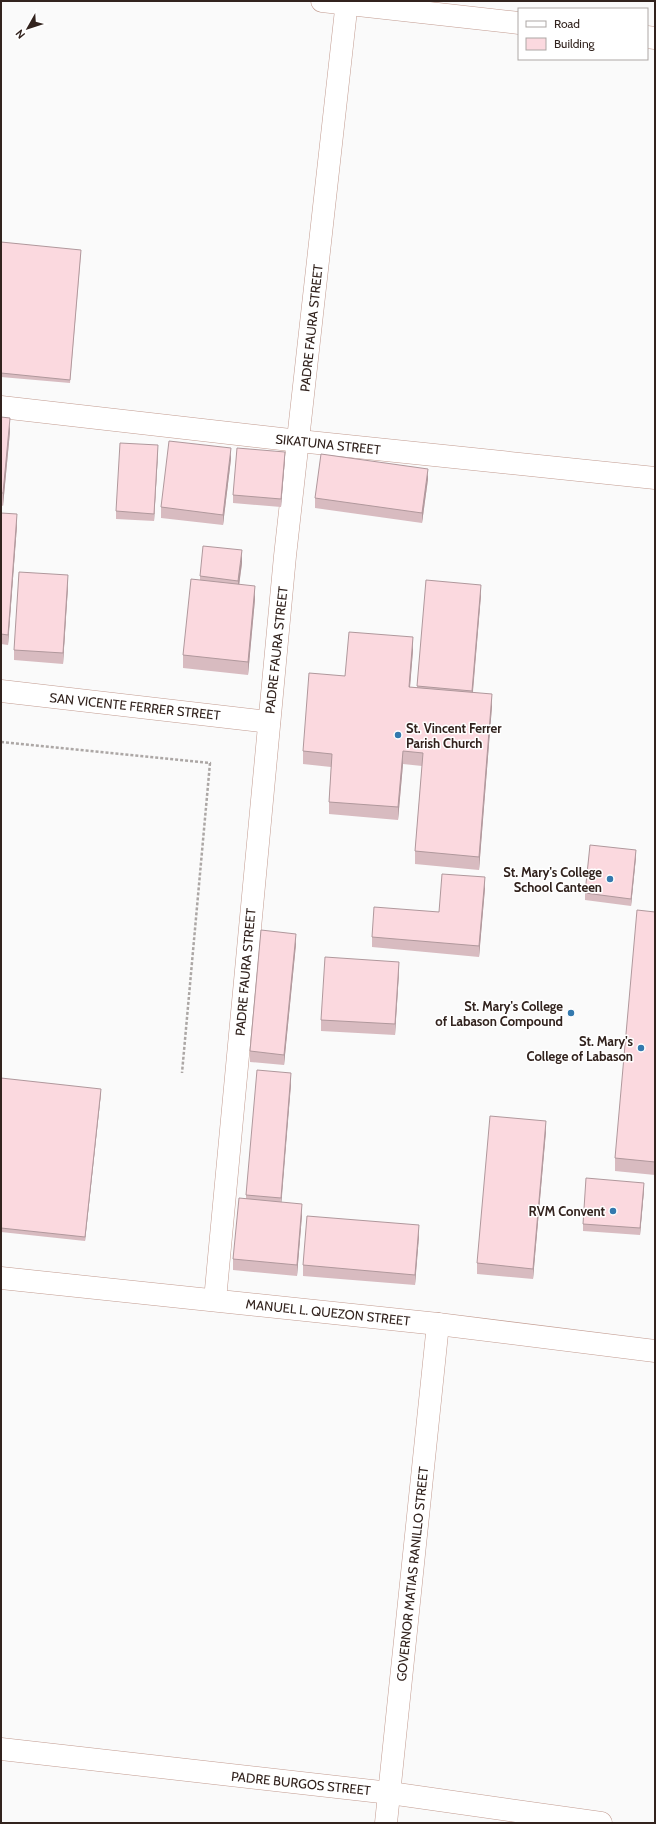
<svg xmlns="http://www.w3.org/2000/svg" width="656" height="1824" font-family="Cabin,sans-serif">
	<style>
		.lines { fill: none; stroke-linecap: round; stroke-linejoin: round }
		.minor-casing { stroke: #c29b90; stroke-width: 23 }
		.path { stroke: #aca7a5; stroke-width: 2.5; stroke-dasharray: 3 2; stroke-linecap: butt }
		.minor { stroke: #fff; stroke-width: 22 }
		.wall { fill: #d8bbc0 }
		.shaded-wall { fill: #b0989c }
		.building { fill: #fbd9df; stroke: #b0989c }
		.poi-dot { fill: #3379ae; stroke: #fff; stroke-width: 1.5 }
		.labels { text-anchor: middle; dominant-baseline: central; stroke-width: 3; stroke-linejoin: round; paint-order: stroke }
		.street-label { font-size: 13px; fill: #32231e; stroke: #fff }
		.poi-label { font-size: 13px; font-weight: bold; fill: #32231e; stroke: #fff; text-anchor: end }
	</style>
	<rect width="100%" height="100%" fill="#fafafa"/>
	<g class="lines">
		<!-- minor casing -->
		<g class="minor-casing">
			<g id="minor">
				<polyline points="322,1 519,23"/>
				<polyline points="647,37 655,38"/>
				<polyline points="1,407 299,441 655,478"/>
				<polyline points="1,691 269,722"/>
				<polyline points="1,1278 438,1324 655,1351"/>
				<polyline points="215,1300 285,556 347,1"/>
				<polyline points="1,1749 390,1793 601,1823"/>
				<polyline points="386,1823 438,1324"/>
			</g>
		</g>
		<!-- path -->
		<polyline class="path" points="1,742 210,763 182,1073"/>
		<!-- minor -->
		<use href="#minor" class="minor"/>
	</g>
	<!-- wall -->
	<g class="wall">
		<polygon points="1,242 81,253 70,383 1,377"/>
		<polygon points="1,417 10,431 3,506 1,505"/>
		<polygon points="158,453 154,521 116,519 116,511"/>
		<polygon points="231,459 223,525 161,518 161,507"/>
		<polygon points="285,459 281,507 233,503 233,495"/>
		<polygon points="428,479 422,523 315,508 315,498"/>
		<polygon points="1,513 17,525 8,645 1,644"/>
		<polygon points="242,563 239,584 255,599 248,675 183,668 183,655 200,580 200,576"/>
		<polygon points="68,586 63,664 14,660 14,650"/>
		<polygon points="481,595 473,692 492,706 479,870 415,864 415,851 422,766 403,764 398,820 329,814 329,802 331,767 303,764 303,751 413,650 410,687 417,687 417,686"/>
		<polygon points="636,857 631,906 585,900 585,893"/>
		<polygon points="485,888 479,957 372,947 372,937 439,912"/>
		<polygon points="655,912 655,1175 615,1171 615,1158"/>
		<polygon points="296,944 284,1065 250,1062 250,1051"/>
		<polygon points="399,972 395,1035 321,1031 321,1020"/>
		<polygon points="1,1078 101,1093 85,1241 1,1232"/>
		<polygon points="291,1084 281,1202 302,1215 297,1276 233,1270 233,1259 246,1199 246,1195"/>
		<polygon points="546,1131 533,1279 477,1274 477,1263"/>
		<polygon points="644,1190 640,1235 583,1231 583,1224"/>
		<polygon points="419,1236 415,1285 303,1276 303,1265"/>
	</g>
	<!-- shaded-wall -->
	<g class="shaded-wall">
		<polygon points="10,418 10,431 3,506 3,493"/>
		<polygon points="158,445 158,453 154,521 154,514"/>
		<polygon points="231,448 231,459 223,525 223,515"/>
		<polygon points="285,452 285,459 281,507 281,499"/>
		<polygon points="428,469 428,479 422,523 422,513"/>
		<polygon points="17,514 17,525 8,645 8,635"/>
		<polygon points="242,550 242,563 238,594 238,581"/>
		<polygon points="68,575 68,586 63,664 63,653"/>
		<polygon points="481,585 481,595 472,701 472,691"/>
		<polygon points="255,586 255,599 248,675 248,662"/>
		<polygon points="413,637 413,650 409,699 409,687"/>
		<polygon points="492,694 492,706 479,870 479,857"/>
		<polygon points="403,751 403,764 398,820 398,807"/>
		<polygon points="636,850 636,857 631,906 631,899"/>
		<polygon points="485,877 485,888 479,957 479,946"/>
		<polygon points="296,934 296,944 284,1065 284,1055"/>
		<polygon points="399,962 399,972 395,1035 395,1024"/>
		<polygon points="291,1073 291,1084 281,1208 281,1198"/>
		<polygon points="101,1089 101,1093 85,1241 85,1237"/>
		<polygon points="546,1121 546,1131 533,1279 533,1269"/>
		<polygon points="644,1183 644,1190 640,1235 640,1228"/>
		<polygon points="302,1204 302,1215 297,1276 297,1265"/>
		<polygon points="419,1225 419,1236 415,1285 415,1275"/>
	</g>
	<!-- building -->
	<g class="building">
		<polygon points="1,242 81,250 70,380 1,373"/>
		<polygon points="1,417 10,418 3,493 1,493"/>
		<polygon points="169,441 231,448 223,515 161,507"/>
		<polygon points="120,443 158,445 154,514 116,511"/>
		<polygon points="237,448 285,452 281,499 233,495"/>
		<polygon points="321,454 428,469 422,513 315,498"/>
		<polygon points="1,513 17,514 8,635 1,634"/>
		<polygon points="203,546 242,550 238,581 200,576"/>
		<polygon points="19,572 68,575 63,653 14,650"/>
		<polygon points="191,579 255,586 248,662 183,655"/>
		<polygon points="426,580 481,585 472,691 417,686"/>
		<polygon points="349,632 413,637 409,687 492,694 479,857 415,851 423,753 403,751 398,807 329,802 332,754 303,751 309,673 345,676"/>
		<polygon points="590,845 636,850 631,899 585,893"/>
		<polygon points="442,874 485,877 479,946 372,937 374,907 439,912"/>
		<polygon points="637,910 655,912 655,1162 615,1158"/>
		<polygon points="261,930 296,934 284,1055 250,1051"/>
		<polygon points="325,957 399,962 395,1024 321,1020"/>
		<polygon points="257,1070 291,1073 281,1198 246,1195"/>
		<polygon points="1,1078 101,1089 85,1237 1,1228"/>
		<polygon points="490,1116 546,1121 533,1269 477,1263"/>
		<polygon points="586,1178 644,1183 640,1228 583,1224"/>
		<polygon points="239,1198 302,1204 297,1265 233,1259"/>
		<polygon points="307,1216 419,1225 415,1275 303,1265"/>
	</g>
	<!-- markers -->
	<g class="poi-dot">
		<circle cx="398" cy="735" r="4"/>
		<circle cx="610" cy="879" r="4"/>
		<circle cx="571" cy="1013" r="4"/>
		<circle cx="641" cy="1048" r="4"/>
		<circle cx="613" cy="1211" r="4"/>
	</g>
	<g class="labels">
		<!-- street labels -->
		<g class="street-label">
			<text transform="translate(311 328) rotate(-84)">PADRE FAURA STREET</text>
			<text transform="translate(328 444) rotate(6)">SIKATUNA STREET</text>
			<text transform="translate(276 650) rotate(-84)">PADRE FAURA STREET</text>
			<text transform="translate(135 706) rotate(6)">SAN VICENTE FERRER STREET</text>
			<text transform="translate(245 972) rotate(-85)">PADRE FAURA STREET</text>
			<text transform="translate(328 1312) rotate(6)">MANUEL L. QUEZON STREET</text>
			<text transform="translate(412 1574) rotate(-84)">GOVERNOR MATIAS RANILLO STREET</text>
			<text transform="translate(301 1783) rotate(6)">PADRE BURGOS STREET</text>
		</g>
		<!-- poi labels -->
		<g class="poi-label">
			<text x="406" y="728" text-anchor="start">St. Vincent Ferrer<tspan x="406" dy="15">Parish Church</tspan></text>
			<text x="602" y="872">St. Mary's College<tspan x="602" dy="15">School Canteen</tspan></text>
			<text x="563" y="1006">St. Mary's College<tspan x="563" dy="15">of Labason Compound</tspan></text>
			<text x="633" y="1041">St. Mary's<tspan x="633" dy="15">College of Labason</tspan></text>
			<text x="605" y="1211">RVM Convent</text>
		</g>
	</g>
	<!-- border -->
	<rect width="656" height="1824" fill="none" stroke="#32231e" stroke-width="4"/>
	<!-- legend -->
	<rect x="518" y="8" width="130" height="52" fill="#ffffff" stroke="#ada7a5"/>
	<rect x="526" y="21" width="20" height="6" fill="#ffffff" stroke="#ada7a5"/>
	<text x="554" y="28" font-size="12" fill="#32231e">Road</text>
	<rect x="526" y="38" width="20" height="12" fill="#fbd9df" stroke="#ada7a5"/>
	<text x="554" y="48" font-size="12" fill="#32231e">Building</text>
	<!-- north arrow -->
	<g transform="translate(28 28) rotate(231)" stroke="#ffffff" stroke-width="3" paint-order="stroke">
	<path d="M0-3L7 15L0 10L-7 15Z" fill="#32231e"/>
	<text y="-6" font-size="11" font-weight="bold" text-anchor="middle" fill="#32231e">N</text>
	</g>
</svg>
